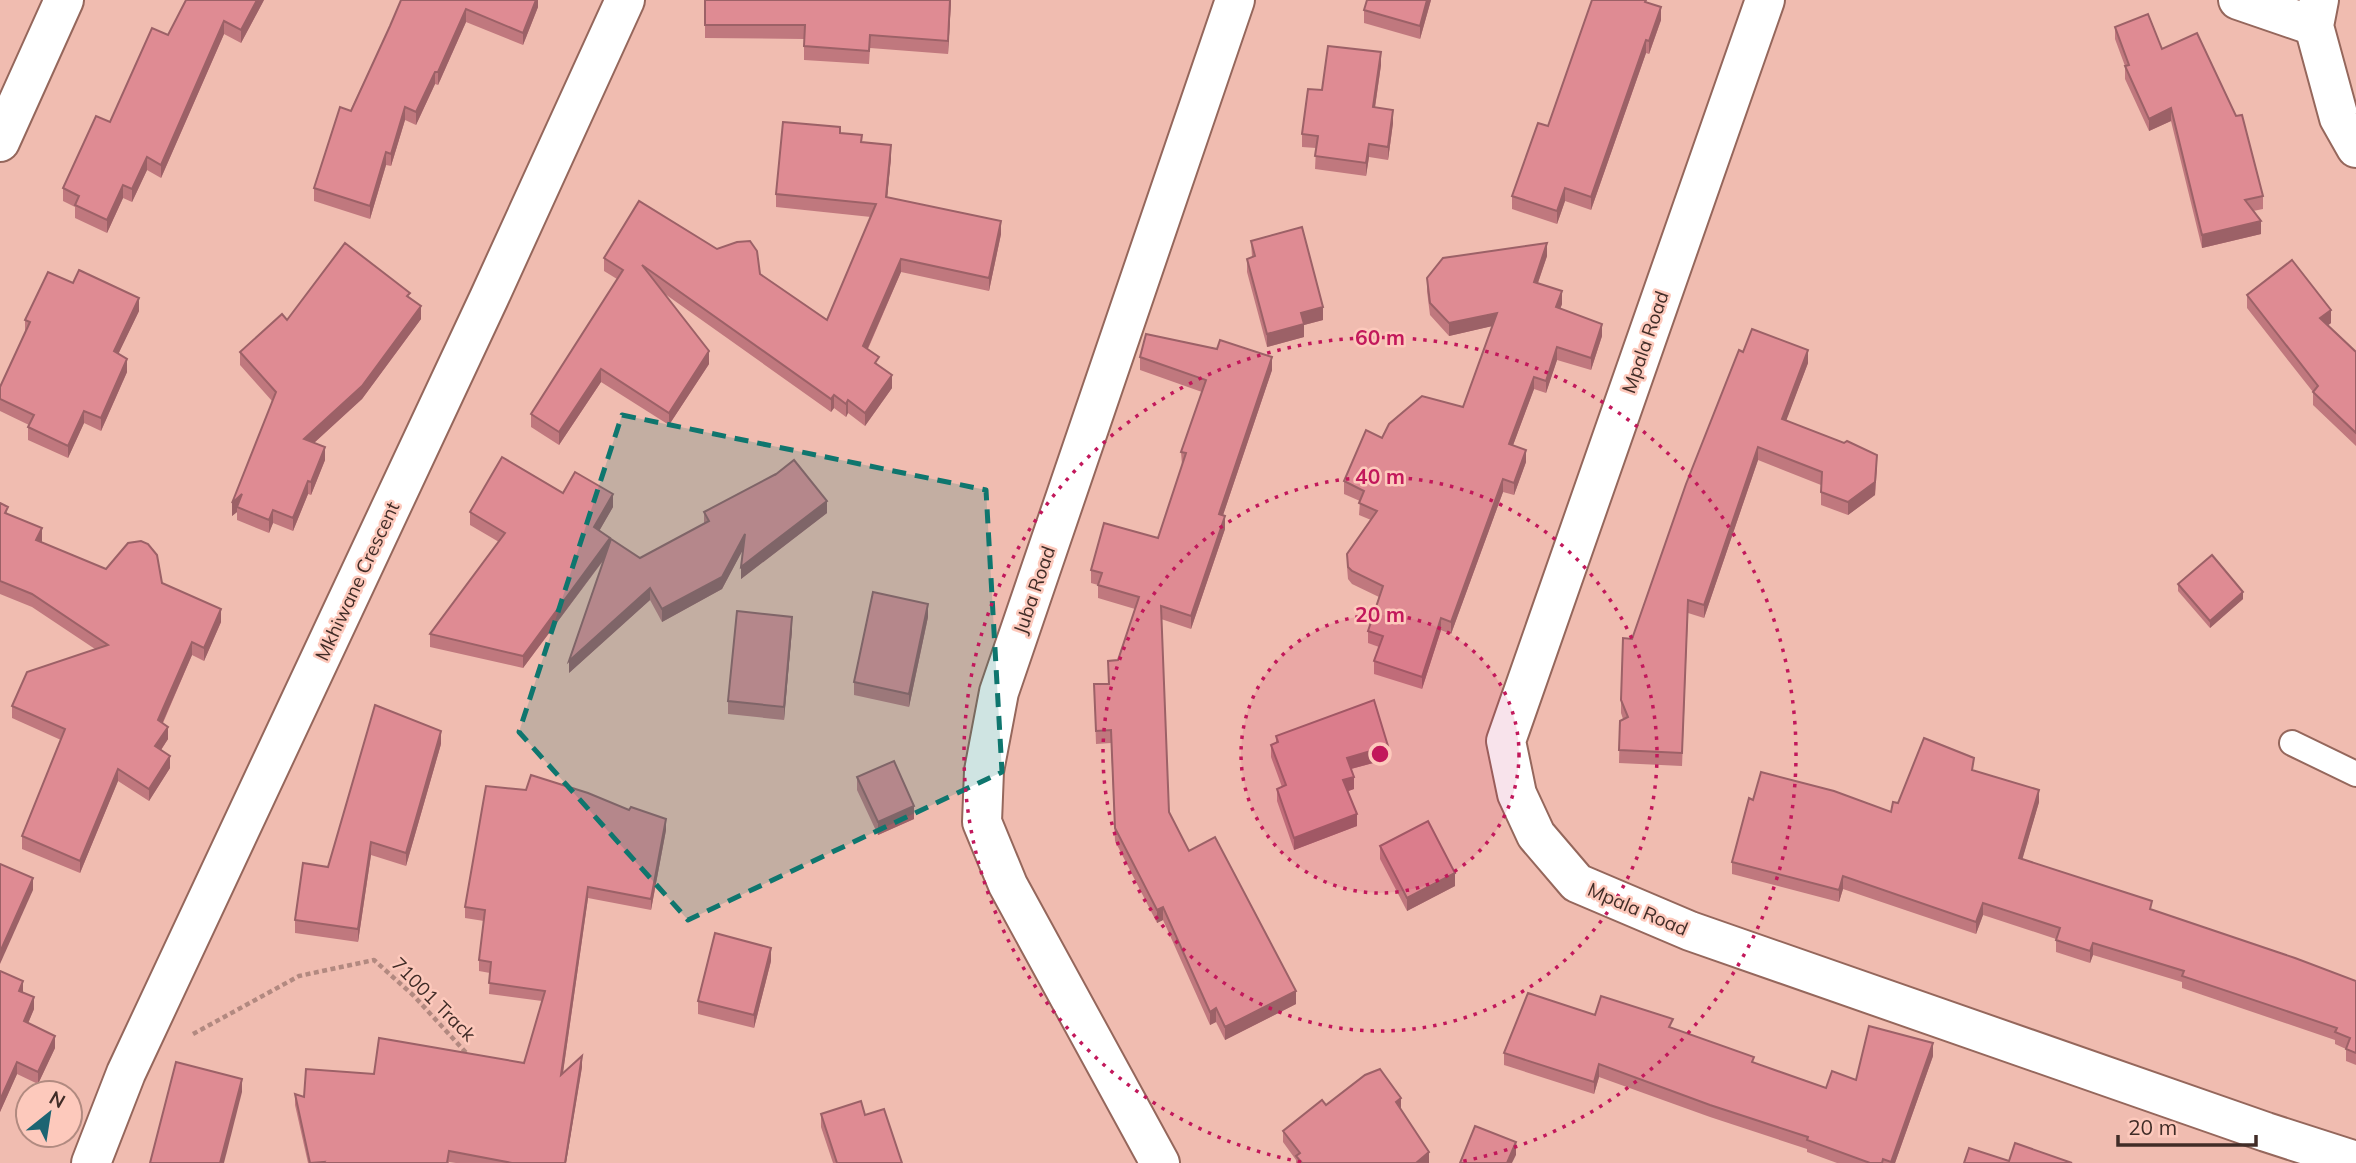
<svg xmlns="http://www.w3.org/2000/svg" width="2356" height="1163" font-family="Mulish,sans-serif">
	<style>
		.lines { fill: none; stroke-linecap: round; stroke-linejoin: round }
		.lane-casing { stroke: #95675c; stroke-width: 28 }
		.street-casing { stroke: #95675c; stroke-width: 42 }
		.path { stroke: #b28980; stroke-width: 4.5; stroke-dasharray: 5 3.5; stroke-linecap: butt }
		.lane { stroke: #fff; stroke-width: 24 }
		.street { stroke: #fff; stroke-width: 38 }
		.wall { fill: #c0787e }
		.shaded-wall { fill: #9c6167 }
		.building { fill: #df8b93; stroke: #9c6167; stroke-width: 2 }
		.marked { fill: #0f766e; fill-opacity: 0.2; stroke: #0f766e; stroke-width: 5; stroke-dasharray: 14 9; stroke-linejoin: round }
		.ring { fill: none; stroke: #c2185b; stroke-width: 3.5; stroke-dasharray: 3.5 7 }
		.labels { text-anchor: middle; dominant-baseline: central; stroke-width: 5; stroke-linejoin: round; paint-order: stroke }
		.street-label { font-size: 19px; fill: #402c27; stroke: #fdc9bc }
		.centre { fill: #c2185b; stroke: #fdc9bc; stroke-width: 3.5 }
		.ring-label { font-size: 21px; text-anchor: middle; font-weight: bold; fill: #c2185b; stroke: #fdc9bc; stroke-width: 5; stroke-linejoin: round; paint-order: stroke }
	</style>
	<rect width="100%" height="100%" fill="#f0bcb0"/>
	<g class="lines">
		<!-- lane casing -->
		<g class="lane-casing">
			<polyline id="lane" points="2292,743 2356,774"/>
		</g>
		<!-- street casing -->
		<g class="street-casing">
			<g id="street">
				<polyline points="1765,0 1506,741 1517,794 1536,835 1577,883 1690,931 2266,1132 2356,1161"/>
				<polyline points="2238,0 2314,26"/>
				<polyline points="2319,0 2314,26 2339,118 2356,148"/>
				<polyline points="0,142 64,0"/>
				<polyline points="91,1163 126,1073 489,298 625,0"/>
				<polyline points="1160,1163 1008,885 982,822 984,771 999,692 1235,0"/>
			</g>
		</g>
		<!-- path -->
		<polyline class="path" points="193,1034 299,976 374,960 414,996 470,1057"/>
		<!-- lane -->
		<use href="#lane" class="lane"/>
		<!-- street -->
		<use href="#street" class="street"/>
	</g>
	<!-- wall -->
	<g class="wall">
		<polygon points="264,0 241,43 224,34 161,178 147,170 132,202 123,198 107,233 75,218 75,207 63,201 63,188 110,122 168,35"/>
		<polygon points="401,0 538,0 538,7 523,45 466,22 438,85 435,84 416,125 405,120 391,166 386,165 370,219 314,201 314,188 390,26"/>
		<polygon points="705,0 951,0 948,54 870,48 869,64 804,60 804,39 705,38"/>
		<polygon points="1367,0 1431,0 1420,39 1364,23 1364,10"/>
		<polygon points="1649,3 1661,20 1649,54 1646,53 1591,210 1565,201 1557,224 1512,209 1512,196"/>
		<polygon points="2115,27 2162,49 2263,196 2263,209 2253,211 2261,234 2202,248 2171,121 2149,131 2125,79 2125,66 2115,39"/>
		<polygon points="1381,65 1375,108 1393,123 1388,160 1369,157 1366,176 1315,169 1316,148 1302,147 1302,134 1322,90"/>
		<polygon points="840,133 862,142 891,158 887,197 1001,234 989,291 901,272 868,349 892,388 865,426 848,413 846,417 834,408 831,412 665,294 709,364 669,425 601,382 559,445 531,427 531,414 617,279 604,271 604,258 760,274 827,320 871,217 776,207 776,194"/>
		<polygon points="1251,241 1323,320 1304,325 1304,337 1267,347 1247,272 1247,259 1252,257"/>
		<polygon points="1547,256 1538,283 1562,304 1560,309 1602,336 1591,370 1557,360 1546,393 1534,389 1513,445 1526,462 1514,495 1503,492 1451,634 1441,630 1422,689 1374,674 1374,661 1379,647 1368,643 1368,631 1379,597 1352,584 1348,579 1347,567 1347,554 1371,520 1359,515 1360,501 1344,494 1344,481 1382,438 1463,407 1492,326 1449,336 1430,315 1427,291 1427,278"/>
		<polygon points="73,283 139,311 118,354 127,372 101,431 84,423 68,458 28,440 28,427 29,425 0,411 0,387 25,332 25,320"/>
		<polygon points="2247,295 2331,323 2328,325 2356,352 2356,446 2313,405 2313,392 2247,308"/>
		<polygon points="410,298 421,319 362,399 314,443 325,460 311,495 308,494 293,531 273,523 269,533 237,520 237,512 232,516 272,401 240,365 240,352 287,320"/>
		<polygon points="1743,352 1808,363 1786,420 1877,468 1875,495 1848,515 1821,505 1821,485 1758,460 1704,618 1688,613 1682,766 1619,763 1620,721 1623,719 1621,713 1621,700 1632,639"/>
		<polygon points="1140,357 1272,370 1223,515 1225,529 1191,629 1161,619 1169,812 1189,851 1296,1004 1225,1040 1216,1022 1210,1025 1163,920 1157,923 1115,841 1111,743 1096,744 1094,684 1108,684 1118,660 1135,609 1098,598 1098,585 1091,583 1091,570 1158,538 1182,465 1181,452 1202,392 1140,370"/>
		<polygon points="563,493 613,507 599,531 640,558 704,524 704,512 827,513 741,579 743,549 722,589 662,622 650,600 569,673 603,561 523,668 430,647 430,634 499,542 470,525 470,512"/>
		<polygon points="0,503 8,514 42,541 41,542 106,569 162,583 221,622 204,661 192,655 163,723 168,739 161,750 170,768 149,801 118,781 80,873 22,849 22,836 61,740 12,718 12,706 95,649 32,607 0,594"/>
		<polygon points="2178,584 2243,599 2210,628 2178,591"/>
		<polygon points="928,617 909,707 854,695 854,682"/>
		<polygon points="792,630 784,720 728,714 728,701"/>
		<polygon points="1276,736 1388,759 1351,769 1354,789 1348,791 1357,826 1294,850 1277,801 1277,789 1282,787 1271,757 1271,745 1276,743"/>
		<polygon points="441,744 406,866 371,855 358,942 295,933 295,920 328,867"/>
		<polygon points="1974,770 2039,802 2022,859 2152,910 2356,981 2356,1065 2346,1061 2346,1049 2335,1044 2335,1040 2182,988 2182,982 2093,955 2090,963 2056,952 2056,939 1983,915 1976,934 1843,889 1839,902 1732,874 1732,862 1753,800 1891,812 1898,803"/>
		<polygon points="857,777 914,819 878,835 857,790"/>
		<polygon points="666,830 651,910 588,898 563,1073 582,1067 566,1163 456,1163 449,1162 449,1163 308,1163 295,1105 295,1094 304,1097 374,1074 524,1063 542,1001 489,994 490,973 479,971 479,960 484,921 465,918 465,907"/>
		<polygon points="1380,846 1455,886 1407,911 1380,859"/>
		<polygon points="771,961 754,1028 698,1014 698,1001"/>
		<polygon points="0,971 23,993 34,1009 28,1023 55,1048 38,1084 17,1074 0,1112"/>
		<polygon points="1595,1015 1673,1028 1754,1063 1826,1088 1933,1056 1895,1163 1837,1163 1807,1152 1807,1149 1710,1117 1599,1077 1594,1094 1504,1065 1504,1053"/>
		<polygon points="1326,1105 1401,1109 1429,1163 1296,1163 1296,1160 1283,1142 1283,1131"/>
		<polygon points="821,1114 865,1115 902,1163 833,1163 821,1127"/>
	</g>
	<!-- shaded-wall -->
	<g class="shaded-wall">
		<polygon points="257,0 264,0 241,43 241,30"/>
		<polygon points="536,0 538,0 538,7 523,45 523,33"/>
		<polygon points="950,0 951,0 948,54 948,41"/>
		<polygon points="1427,0 1431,0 1420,39 1420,26"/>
		<polygon points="1661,7 1661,20 1649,54 1649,41"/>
		<polygon points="466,9 466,22 438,85 438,72"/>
		<polygon points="224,21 224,34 161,178 161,165"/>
		<polygon points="1646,40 1646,53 1591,210 1591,197"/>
		<polygon points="1381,52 1381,65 1373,120 1373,107"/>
		<polygon points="435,72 435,84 416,125 416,112"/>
		<polygon points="405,107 405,120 391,166 391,154"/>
		<polygon points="2171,108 2171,121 2149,131 2149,119"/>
		<polygon points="1393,110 1393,123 1388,160 1388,147"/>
		<polygon points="1369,144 1369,157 1366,176 1366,163"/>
		<polygon points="891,145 891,158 886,210 886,197"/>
		<polygon points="386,152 386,165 370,219 370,206"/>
		<polygon points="147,157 147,170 132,202 132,189"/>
		<polygon points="123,185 123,198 107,233 107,220"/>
		<polygon points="1565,188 1565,201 1557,224 1557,211"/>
		<polygon points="1001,221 1001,234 989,291 989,278"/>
		<polygon points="2261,221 2261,234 2202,248 2202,235"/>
		<polygon points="1547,243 1547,256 1534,294 1534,282"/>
		<polygon points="901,259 901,272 863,359 863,346"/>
		<polygon points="1562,291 1562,304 1556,320 1556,307"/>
		<polygon points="139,298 139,311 114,363 114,351"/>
		<polygon points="421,306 421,319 362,399 304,452 304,439"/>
		<polygon points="1323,307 1323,320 1304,325 1304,337 1267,347 1267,334 1301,313"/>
		<polygon points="2331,310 2331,323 2320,331 2320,318"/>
		<polygon points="1497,313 1497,325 1449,336 1449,323"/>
		<polygon points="1602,324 1602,336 1591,370 1591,358"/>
		<polygon points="1557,347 1557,360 1546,393 1546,381"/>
		<polygon points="1808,350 1808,363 1782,432 1782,419"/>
		<polygon points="709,351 709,364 669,425 669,413"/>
		<polygon points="1272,357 1272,370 1219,527 1219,514"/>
		<polygon points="127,359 127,372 101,431 101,418"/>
		<polygon points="601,369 601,382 559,445 559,432"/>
		<polygon points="892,375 892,388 865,426 865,413"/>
		<polygon points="1534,377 1534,389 1509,456 1509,444"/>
		<polygon points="834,395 834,408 831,412 831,399"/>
		<polygon points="848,400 848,413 846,417 846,404"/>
		<polygon points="84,411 84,423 68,458 68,446"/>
		<polygon points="325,447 325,460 311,495 311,482"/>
		<polygon points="1758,447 1758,460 1704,618 1704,605"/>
		<polygon points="1526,450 1526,462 1514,495 1514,483"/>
		<polygon points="1877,455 1875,495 1848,515 1848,502"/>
		<polygon points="1503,479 1503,492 1451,634 1451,622"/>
		<polygon points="308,481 308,494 293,531 293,518"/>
		<polygon points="242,494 237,507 237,512 232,516 232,503"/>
		<polygon points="613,494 613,507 594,540 594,527"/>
		<polygon points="827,501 827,513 741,579 741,567"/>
		<polygon points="273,510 273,523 269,533 269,520"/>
		<polygon points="1225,516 1225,529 1191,629 1191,616"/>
		<polygon points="42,528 42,541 36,553 36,540"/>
		<polygon points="745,534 745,546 722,589 662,622 662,609"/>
		<polygon points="610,538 610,551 523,668 523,656"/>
		<polygon points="650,588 650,600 569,673 569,661"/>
		<polygon points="2243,592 2243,599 2210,628 2210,621"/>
		<polygon points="928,604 928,617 909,707 909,694"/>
		<polygon points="221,609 221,622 204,661 204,648"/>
		<polygon points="792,617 792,630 784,720 784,707"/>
		<polygon points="1441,618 1441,630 1422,689 1422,677"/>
		<polygon points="192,642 192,655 158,733 158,720"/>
		<polygon points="168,727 168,739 155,759 155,746"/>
		<polygon points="441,731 441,744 406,866 406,853"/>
		<polygon points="1388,746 1388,759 1347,770 1347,758"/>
		<polygon points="170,756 170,768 149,801 149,789"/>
		<polygon points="118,769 118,781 80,873 80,861"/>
		<polygon points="1354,777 1354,789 1343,793 1343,780"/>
		<polygon points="2039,790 2039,802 2019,871 2019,858"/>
		<polygon points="914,806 914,819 878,835 878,822"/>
		<polygon points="1357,814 1357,826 1294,850 1294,838"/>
		<polygon points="666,819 666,830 651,910 651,899"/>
		<polygon points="371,842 371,855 358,942 358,929"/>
		<polygon points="1455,873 1455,886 1407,911 1407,898"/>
		<polygon points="1843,876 1843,889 1839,902 1839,890"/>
		<polygon points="33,878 33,890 0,964 0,952"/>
		<polygon points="588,887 588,898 561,1086 561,1075"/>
		<polygon points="1983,903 1983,915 1976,934 1976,922"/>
		<polygon points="1163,907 1163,920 1157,923 1157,910"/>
		<polygon points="2093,943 2093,955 2090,963 2090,951"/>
		<polygon points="771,948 771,961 754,1028 754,1015"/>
		<polygon points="23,981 23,993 19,991"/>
		<polygon points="1296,991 1296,1004 1225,1040 1225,1027"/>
		<polygon points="34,997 34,1009 24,1033 24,1021"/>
		<polygon points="1216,1008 1216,1022 1210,1025 1210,1012"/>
		<polygon points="55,1036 55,1048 38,1084 38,1072"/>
		<polygon points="1933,1043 1933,1056 1895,1163 1891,1163"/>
		<polygon points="582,1056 582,1067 566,1163 565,1163"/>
		<polygon points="17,1062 17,1074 0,1112 0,1100"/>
		<polygon points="1599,1064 1599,1077 1594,1094 1594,1082"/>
		<polygon points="242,1079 242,1092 224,1163 220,1163"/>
		<polygon points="1401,1098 1401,1109 1396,1113 1396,1102"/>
		<polygon points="1516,1142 1516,1155 1512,1163 1507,1163"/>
		<polygon points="1429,1152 1429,1163 1416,1163"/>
	</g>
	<!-- building -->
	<g class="building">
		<polygon points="186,0 257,0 241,30 224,21 161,165 147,157 132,189 123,185 107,220 75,205 79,196 63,188 96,116 110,122 152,28 168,35"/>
		<polygon points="401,0 536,0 523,33 466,9 438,72 435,72 416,112 405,107 391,154 386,152 370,206 314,188 340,107 351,111 390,26"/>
		<polygon points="705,0 950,0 948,41 870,35 869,51 804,46 805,25 705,25"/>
		<polygon points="1367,0 1427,0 1420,26 1364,10"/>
		<polygon points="1592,0 1646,0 1645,2 1661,7 1649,41 1646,40 1591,197 1565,188 1557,211 1512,196 1538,123 1548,126"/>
		<polygon points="2148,14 2162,49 2197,33 2236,116 2242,115 2263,196 2245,200 2261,221 2202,235 2171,108 2149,119 2125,66 2129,65 2115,27"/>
		<polygon points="1328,46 1381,52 1373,107 1393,110 1388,147 1369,144 1366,163 1315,156 1318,136 1302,134 1308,89 1322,90"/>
		<polygon points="783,122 840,127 840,133 862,135 861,142 891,145 886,197 1001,221 989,278 901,259 863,346 879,357 875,363 892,375 865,413 848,400 846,404 834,395 831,399 642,265 709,351 669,413 601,369 559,432 531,414 623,270 604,258 639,201 717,249 737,242 750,241 757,251 760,274 827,320 876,204 776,194"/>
		<polygon points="1302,227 1323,307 1301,313 1304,324 1267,334 1247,259 1255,256 1251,241"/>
		<polygon points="345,243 410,293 407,296 421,306 362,386 304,439 325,447 311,482 308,481 293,518 273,510 269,520 237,507 242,494 232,503 276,392 240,352 282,314 287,320"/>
		<polygon points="1547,243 1534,282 1562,291 1556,307 1602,324 1591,358 1557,347 1546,381 1534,377 1509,444 1526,450 1514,483 1503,479 1451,622 1441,618 1422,677 1374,661 1383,636 1368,631 1383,586 1352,571 1348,567 1347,554 1377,511 1359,503 1364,491 1344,481 1366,430 1382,438 1389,424 1422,396 1463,407 1497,313 1449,323 1430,303 1427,278 1443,258"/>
		<polygon points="2292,260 2331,310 2320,318 2356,352 2356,433 2313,392 2318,386 2247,295"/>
		<polygon points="79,270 139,298 114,351 127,359 101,418 84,411 68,446 28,427 34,415 0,399 0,387 30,322 25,320 48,272 73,283"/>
		<polygon points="1752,329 1808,350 1782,419 1844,443 1847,441 1877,455 1875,482 1848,502 1821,492 1822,472 1758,447 1704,605 1688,600 1682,753 1619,750 1620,721 1628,717 1621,700 1623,638 1632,639 1686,484 1739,350 1743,352"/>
		<polygon points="1146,334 1217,349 1220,340 1272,357 1219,514 1225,516 1191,616 1161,606 1169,812 1189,851 1215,837 1296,991 1225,1027 1216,1008 1210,1012 1163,907 1157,910 1115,828 1111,730 1096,731 1094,684 1109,684 1108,661 1118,660 1139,597 1098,585 1102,573 1091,570 1104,523 1158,538 1186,453 1181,452 1206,380 1140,357"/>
		<polygon points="502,457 563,493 575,472 613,494 594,527 610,538 523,656 430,634 505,533 470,512"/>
		<polygon points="794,460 827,501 741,567 745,534 722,577 662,609 650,588 569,661 611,539 640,558 709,521 704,512 776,474 775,475"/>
		<polygon points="0,503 8,507 5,513 42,528 36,540 106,569 128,543 141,541 148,544 157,555 162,583 221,609 204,648 192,642 158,720 168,727 155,746 170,756 149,789 118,769 80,861 22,836 65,729 12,706 27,672 108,645 32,594 0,581"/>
		<polygon points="2212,555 2243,592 2210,621 2178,584"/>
		<polygon points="873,592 928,604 909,694 854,682"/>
		<polygon points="737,611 792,617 784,707 728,701"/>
		<polygon points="1374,700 1388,746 1347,758 1354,777 1343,780 1357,814 1294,838 1277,789 1286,785 1271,745 1278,742 1276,736"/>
		<polygon points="375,705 441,731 406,853 371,842 358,929 295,920 303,863 328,867"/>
		<polygon points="1924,738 1974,758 1972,770 2039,790 2019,858 2152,901 2150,909 2295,958 2356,981 2356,1053 2346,1049 2350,1038 2335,1032 2337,1028 2182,976 2184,971 2093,943 2090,951 2056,940 2060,928 1983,903 1976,922 1843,876 1839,890 1732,862 1749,798 1753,800 1761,772 1834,791 1891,812 1893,802 1898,803"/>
		<polygon points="894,761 914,806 878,822 857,777"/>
		<polygon points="531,775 588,793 629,810 631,807 666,819 651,899 588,887 561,1075 582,1056 565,1163 512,1163 449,1151 447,1163 323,1163 324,1162 310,1163 295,1094 304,1097 306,1069 374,1074 379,1038 524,1063 545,991 489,983 491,962 479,960 485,910 465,907 486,786 526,790"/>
		<polygon points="1428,821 1455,873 1407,898 1380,846"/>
		<polygon points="0,864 33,878 0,952"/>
		<polygon points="715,933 771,948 754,1015 698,1001"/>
		<polygon points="0,971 23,981 19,991 34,997 24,1021 55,1036 38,1072 17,1062 0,1100"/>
		<polygon points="1528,993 1595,1015 1601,996 1673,1019 1669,1027 1754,1057 1752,1062 1826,1088 1832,1071 1856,1080 1869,1026 1933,1043 1891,1162 1883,1159 1882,1163 1870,1163 1807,1140 1808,1137 1710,1105 1599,1064 1594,1082 1504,1053"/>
		<polygon points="176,1062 242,1079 220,1163 150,1163"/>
		<polygon points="1380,1069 1401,1098 1396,1102 1429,1152 1416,1163 1302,1163 1296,1156 1300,1153 1283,1131 1322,1100 1326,1105 1365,1075"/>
		<polygon points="861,1101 865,1115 884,1109 902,1163 837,1163 821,1114"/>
		<polygon points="1475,1126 1516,1142 1507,1163 1460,1163"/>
		<polygon points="2015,1143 2072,1163 1964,1163 1969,1148 2009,1161"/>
	</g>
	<!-- marked area -->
	<path class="marked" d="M622 415 986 490 1002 772 688 920 519 732Z"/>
	<!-- distance rings -->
	<circle cx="1380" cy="754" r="139" fill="#c2185b" fill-opacity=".12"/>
	<g class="ring">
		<circle cx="1380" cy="754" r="139"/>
		<circle cx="1380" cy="754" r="277"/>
		<path d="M1301 1162A416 416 0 1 1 1459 1162"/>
	</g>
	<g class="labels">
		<!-- street labels -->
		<g class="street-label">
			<text transform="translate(1645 342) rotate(-71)">Mpala Road</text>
			<text transform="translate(357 581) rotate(-65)">Mkhiwane Crescent</text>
			<text transform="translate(1034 590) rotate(-71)">Juba Road</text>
			<text transform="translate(1638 909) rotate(23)">Mpala Road</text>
			<text transform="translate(434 999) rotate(45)">71001 Track</text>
		</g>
	</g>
	<circle cx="1380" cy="754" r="10" class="centre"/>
	<g class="ring-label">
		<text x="1380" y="345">60 m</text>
		<text x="1380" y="484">40 m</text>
		<text x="1380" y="622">20 m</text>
	</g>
	<!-- north arrow -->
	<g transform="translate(49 1114) rotate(30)"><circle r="33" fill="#fdc9bc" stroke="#b18a80" stroke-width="2"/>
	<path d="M0-5L12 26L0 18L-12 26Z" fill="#1c6472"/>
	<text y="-10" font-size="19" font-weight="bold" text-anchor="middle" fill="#402c27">N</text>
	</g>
	<!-- scale -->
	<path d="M2118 1135v10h138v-10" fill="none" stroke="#402c27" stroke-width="3.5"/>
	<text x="2128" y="1135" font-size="21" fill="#402c27" stroke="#fdc9bc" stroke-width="5" paint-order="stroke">20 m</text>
</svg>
